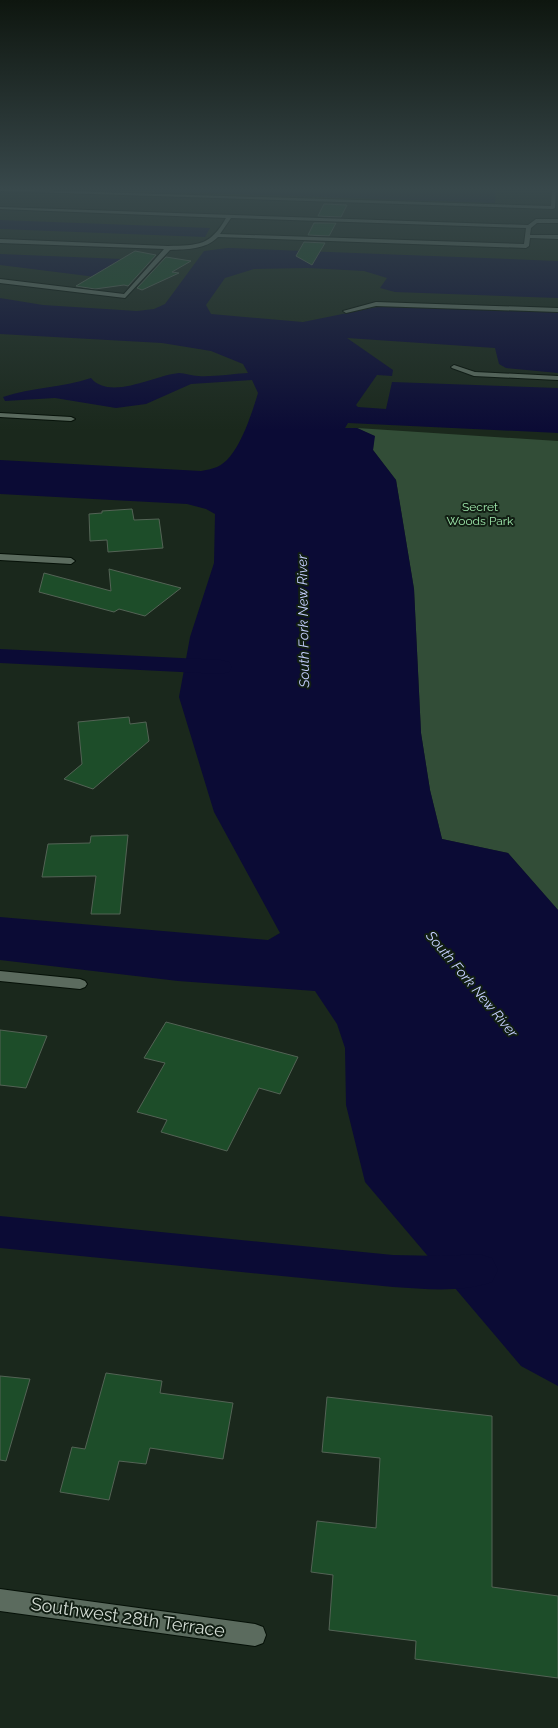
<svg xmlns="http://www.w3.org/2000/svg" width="558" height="1728" font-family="Raleway,sans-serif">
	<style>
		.green { fill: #324d37 }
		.water { fill: #0b0b35 }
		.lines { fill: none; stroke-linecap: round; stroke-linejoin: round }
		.canal { fill: #0b0b35; fill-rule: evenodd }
		.building { fill: #1d4d29; stroke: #536355 }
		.minor-casing { stroke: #051007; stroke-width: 2 }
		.minor { fill: #5b6b5e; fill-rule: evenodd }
		.labels { text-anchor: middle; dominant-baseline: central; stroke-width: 4; stroke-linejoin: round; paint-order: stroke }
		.far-park-label { font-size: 12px; fill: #9fe8ac; stroke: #111e13 }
		.far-water-label { font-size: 14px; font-style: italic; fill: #c5cffe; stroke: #111e13 }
		.near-street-label { font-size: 18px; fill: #d3dcd4; stroke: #111e13 }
	</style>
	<rect width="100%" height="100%" fill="#1a281c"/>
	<!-- green -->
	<polygon class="green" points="357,428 558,441 558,910 508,853 442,839 430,790 421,733 414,589 396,480 373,450 374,436"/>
	<!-- water -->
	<g class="water">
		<polygon points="54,188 496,188 495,203"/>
		<polygon points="0,220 210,228 205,237 0,229"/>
		<path d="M228 248 558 261V298L395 292 380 288 387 278 364 271 308 268 254 269 225 278 206 305 211 314 303 322 387 305 558 312V373L506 368 499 364 495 348 347 338 393 370 392 376 377 375 356 405 358 407 386 409 392 382 558 388V433L348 423 345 428H357L375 436 373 450 396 480 414 589 421 733 430 790 442 839 508 853 558 910V1386L521 1366 365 1182 346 1105 345 1048 337 1024 315 991 178 981 0 960V917L268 940 280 933 214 812 179 697 190 637 214 563 215 514 206 509 187 504 0 494V460L201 471C206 470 212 469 217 467 238 459 252 413 258 393L252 380 191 384 146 404 116 408 55 398 5 401 3 397C32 387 62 388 91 378 110 401 155 375 179 373 185 373 192 376 198 376 214 377 231 374 248 373L243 364 211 351 162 343 0 334V298L43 305 137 311 154 309 165 304 204 251Z"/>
		<polygon points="0,254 146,260 128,281 0,265"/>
	</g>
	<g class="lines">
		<!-- canal -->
		<g class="canal">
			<polygon points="0,649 221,660 229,662 232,667 229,672 221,674 0,663"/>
			<path d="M0 1216 393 1255 442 1256 479 1254 492 1258 498 1270 492 1282C461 1293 426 1289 393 1287L0 1248Z"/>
		</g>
	</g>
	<!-- building -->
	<g class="building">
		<polygon points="324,204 347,205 341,217 318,216"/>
		<polygon points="314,223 336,223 329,236 308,235"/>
		<polygon points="304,242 325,243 312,265 296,256"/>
		<polygon points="135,251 156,255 128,286 124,285 95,289 76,286"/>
		<polygon points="166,257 191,261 172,272 179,273 142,290 137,288"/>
		<polygon points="132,509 134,520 159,519 163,548 108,552 107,540 90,541 89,514 102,513 102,511"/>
		<polygon points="109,569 181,588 145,616 119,609 114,612 39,592 44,573 111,591"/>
		<polygon points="129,717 130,724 146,722 149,741 93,789 64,779 82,764 78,722"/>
		<polygon points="128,835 120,914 91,914 96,876 42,877 48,844 90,843 91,836"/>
		<polygon points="166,1022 298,1057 280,1094 259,1088 227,1151 161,1132 167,1120 137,1112 165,1063 144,1058"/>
		<polygon points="0,1030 47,1036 26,1088 0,1085"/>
		<polygon points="106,1373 162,1381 160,1393 233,1403 223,1459 150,1448 146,1464 119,1461 109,1500 60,1492 72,1447 85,1449"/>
		<polygon points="0,1376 30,1379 6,1461 0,1460"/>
		<polygon points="327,1397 492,1416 492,1587 558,1596 558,1678 415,1659 416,1641 329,1630 333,1575 311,1572 317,1521 376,1528 380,1458 322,1452"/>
	</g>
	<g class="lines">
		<!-- minor casing -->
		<g class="minor-casing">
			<g id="minor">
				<polygon points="552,188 556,188 555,208 553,209 0,191 0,189 551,206"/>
				<path d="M0 207 528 225 536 219H558V223H537L531 228 530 235H558V239L530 238 529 246 526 248 218 237C205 250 187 249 170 250L125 298 0 283V279L124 294 164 249 0 243V239L168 246C199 245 210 246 226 218L0 209ZM231 218 526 228 524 244 220 234Z"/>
				<polygon points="376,302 558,308 558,312 376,306 346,313 343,311"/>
				<polygon points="454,365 475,372 558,376 558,380 474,376 452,368 451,367"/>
				<polygon points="0,413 71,417 75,419 71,421 0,417"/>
				<polygon points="0,554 71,558 75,561 71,564 0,560"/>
				<polygon points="0,971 80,979 85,981 87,984 85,987 80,989 0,981"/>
				<polygon points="0,1589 255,1624 263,1627 266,1635 263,1643 255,1646 0,1611"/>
			</g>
		</g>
		<!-- minor -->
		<use href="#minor" class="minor"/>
	</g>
	<!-- sky -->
	<linearGradient id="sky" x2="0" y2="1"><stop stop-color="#0e160f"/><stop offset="0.44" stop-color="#38484b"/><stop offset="1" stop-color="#38484b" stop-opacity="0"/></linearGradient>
	<rect width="558" height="430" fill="url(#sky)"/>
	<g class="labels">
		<!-- far-park labels -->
		<g class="far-park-label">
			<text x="480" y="507">Secret<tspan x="480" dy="14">Woods Park</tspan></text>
		</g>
		<!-- far-water labels -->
		<g class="far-water-label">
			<text transform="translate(303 621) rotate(-91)">South Fork New River</text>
			<text transform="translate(472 984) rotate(50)">South Fork New River</text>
		</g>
		<!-- near-street labels -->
		<g class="near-street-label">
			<text transform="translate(128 1617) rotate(8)">Southwest 28th Terrace</text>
		</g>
	</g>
</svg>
